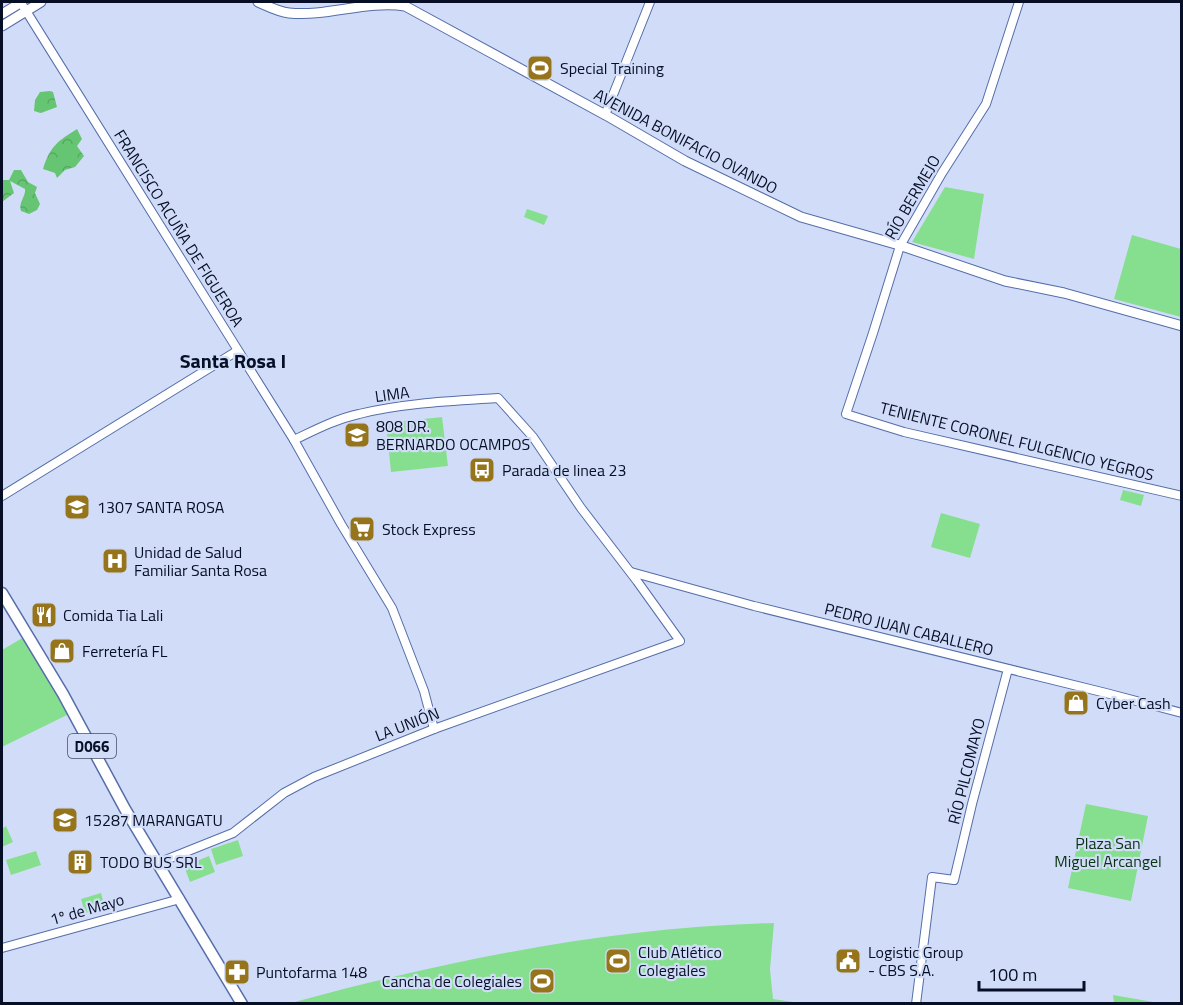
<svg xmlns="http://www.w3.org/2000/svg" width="1183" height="1005" font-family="'Titillium Web',sans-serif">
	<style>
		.green { fill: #86df8f }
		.forest { fill: url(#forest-crowns) }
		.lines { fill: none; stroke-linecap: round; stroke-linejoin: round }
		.tertiary-casing { stroke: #556da9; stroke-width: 10 }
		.secondary-casing { stroke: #556da9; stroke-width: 11 }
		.primary-casing { stroke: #556da9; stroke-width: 13 }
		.tertiary { stroke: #fff; stroke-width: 8 }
		.secondary { stroke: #fff; stroke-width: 9 }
		.primary { stroke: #fff; stroke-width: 10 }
		.labels { text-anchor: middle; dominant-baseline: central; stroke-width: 4.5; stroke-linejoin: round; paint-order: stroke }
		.shield { fill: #d1ddf8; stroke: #444d65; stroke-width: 1.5 }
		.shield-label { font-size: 15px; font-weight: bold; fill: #070f26 }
		.poi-label { font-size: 16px; fill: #070f26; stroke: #d1ddf8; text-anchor: start }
		.street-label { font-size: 16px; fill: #070f26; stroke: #d1ddf8 }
		.park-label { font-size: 16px; fill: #0b3313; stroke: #d1ddf8 }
		.quarter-label { font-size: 20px; font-weight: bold; fill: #070f26; stroke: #d1ddf8 }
	</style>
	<defs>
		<pattern id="forest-crowns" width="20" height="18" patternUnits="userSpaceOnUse" patternTransform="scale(1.5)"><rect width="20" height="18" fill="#66c572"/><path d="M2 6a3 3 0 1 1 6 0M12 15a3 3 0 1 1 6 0" fill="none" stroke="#57a863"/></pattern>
	</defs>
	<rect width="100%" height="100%" fill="#d1ddf8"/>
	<!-- green -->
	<g class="green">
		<polygon points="945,187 984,194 974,259 912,242"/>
		<polygon points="527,209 548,216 544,225 524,217"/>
		<polygon points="1132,235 1181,249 1181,317 1114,299"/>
		<polygon points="442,417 448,466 391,472 386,423"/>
		<polygon points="1123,490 1144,495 1141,506 1120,500"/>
		<polygon points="941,513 980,524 970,558 931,547"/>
		<polygon points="24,637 73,712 2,747 2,650"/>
		<polygon points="1086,804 1148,816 1131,901 1068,888"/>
		<polygon points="6,826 13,842 2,847 2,829"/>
		<polygon points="238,840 243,856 216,865 211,849"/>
		<polygon points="36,851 41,865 11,875 6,860"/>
		<polygon points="209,856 215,872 190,882 184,866"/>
		<polygon points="101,893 105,908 85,913 81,899"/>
		<path d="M774 923 770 969 773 999 800 1003H291C449 960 610 927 774 923Z"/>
		<polygon points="1113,995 1159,1003 1114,1003"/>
	</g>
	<!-- forest -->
	<g class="forest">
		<polygon points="50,91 53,92 57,107 41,113 34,111 35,100 40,92"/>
		<path d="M77 129 82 139 77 146 84 156 75 167 65 170 57 178 55 173 43 169C50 146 58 141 77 129Z"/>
		<path d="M14 170H21L28 182 37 187 35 193 40 204 37 210 29 214 21 211C18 202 26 197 25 189L10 181 14 193 2 202V180H9Z"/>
	</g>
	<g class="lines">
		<!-- tertiary casing -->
		<g class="tertiary-casing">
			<g id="tertiary">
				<polyline points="1019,2 986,104 942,173 900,246 873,333 846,414 904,432 1182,496"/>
				<polyline points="23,6 294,440 341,524 392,608 424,691 434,729"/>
				<polyline points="605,115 650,2"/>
				<polyline points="2,496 237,351"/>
				<polyline points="631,572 754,606 1106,693 1182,713"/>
				<path d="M158 863 233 833 284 793 314 777 434 729 680 641 637 581 581 508 533 437 498 398C453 401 403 403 359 414 336 419 315 430 294 440"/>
				<polyline points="2,948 180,899"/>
				<polyline points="916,1004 932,877 954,880 972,804 1008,669"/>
			</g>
		</g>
		<!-- secondary casing -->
		<g class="secondary-casing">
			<g id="secondary">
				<path d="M258 2C267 6 279 12 289 13 327 17 367 0 405 6L611 118 685 161 801 217 899 245 1005 281 1064 293 1182 326"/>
				<polyline points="2,14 22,2"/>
				<polyline points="2,26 41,2"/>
			</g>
		</g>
		<!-- primary casing -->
		<g class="primary-casing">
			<polyline id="primary" points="2,593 63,694 125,809 242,1004"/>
		</g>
		<!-- tertiary -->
		<use href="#tertiary" class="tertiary"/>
		<!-- secondary -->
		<use href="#secondary" class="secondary"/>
		<!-- primary -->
		<use href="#primary" class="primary"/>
	</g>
	<!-- icons -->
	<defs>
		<g id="stadium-square" transform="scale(1.35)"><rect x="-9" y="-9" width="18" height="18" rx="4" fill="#95741c" stroke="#d1ddf8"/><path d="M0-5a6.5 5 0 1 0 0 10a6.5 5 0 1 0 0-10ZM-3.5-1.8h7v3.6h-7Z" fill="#fff"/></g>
		<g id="school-square" transform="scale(1.35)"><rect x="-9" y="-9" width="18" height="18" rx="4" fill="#95741c" stroke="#d1ddf8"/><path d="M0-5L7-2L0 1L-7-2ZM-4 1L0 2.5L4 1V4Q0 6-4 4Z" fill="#fff"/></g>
		<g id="bus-square" transform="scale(1.35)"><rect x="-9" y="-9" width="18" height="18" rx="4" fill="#95741c" stroke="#d1ddf8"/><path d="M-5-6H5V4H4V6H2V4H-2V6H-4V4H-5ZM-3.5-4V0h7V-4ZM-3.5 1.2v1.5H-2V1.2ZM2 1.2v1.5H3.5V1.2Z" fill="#fff"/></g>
		<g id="supermarket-square" transform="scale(1.35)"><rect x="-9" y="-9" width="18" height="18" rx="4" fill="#95741c" stroke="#d1ddf8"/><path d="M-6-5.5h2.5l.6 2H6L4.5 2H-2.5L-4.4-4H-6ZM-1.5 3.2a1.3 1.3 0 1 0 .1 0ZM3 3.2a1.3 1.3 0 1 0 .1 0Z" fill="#fff"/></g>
		<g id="hospital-square" transform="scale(1.35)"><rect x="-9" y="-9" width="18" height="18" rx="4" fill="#95741c" stroke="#d1ddf8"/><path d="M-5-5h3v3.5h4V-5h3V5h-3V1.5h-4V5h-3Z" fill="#fff"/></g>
		<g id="restaurant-square" transform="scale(1.35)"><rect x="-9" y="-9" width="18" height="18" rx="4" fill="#95741c" stroke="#d1ddf8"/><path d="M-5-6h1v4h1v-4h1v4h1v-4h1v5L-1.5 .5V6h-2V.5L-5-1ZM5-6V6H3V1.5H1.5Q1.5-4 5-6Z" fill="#fff"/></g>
		<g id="shop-square" transform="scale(1.35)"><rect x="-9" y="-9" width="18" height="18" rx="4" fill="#95741c" stroke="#d1ddf8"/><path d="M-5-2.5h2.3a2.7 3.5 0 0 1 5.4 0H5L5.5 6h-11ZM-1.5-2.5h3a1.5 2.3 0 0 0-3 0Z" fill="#fff"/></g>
		<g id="building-square" transform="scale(1.35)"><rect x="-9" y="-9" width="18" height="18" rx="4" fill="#95741c" stroke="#d1ddf8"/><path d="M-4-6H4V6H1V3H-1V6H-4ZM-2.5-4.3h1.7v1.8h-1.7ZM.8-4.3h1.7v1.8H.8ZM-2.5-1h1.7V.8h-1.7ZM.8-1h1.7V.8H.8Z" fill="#fff"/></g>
		<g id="civic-square" transform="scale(1.35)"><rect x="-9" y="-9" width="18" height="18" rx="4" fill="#95741c" stroke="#d1ddf8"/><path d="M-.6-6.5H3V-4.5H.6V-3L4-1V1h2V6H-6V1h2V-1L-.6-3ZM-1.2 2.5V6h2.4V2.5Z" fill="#fff"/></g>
		<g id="pharmacy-square" transform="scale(1.35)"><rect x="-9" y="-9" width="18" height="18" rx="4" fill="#95741c" stroke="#d1ddf8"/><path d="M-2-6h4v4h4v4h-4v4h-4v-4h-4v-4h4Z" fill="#fff"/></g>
	</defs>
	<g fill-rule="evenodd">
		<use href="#stadium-square" x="540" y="68"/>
		<use href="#school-square" x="357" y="435"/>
		<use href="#bus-square" x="482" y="470"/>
		<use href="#school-square" x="77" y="507"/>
		<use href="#supermarket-square" x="362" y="529"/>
		<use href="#hospital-square" x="115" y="561"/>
		<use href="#restaurant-square" x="44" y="615"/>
		<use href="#shop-square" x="62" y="651"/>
		<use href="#shop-square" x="1076" y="703"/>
		<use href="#school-square" x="65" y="820"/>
		<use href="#building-square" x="80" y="862"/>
		<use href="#stadium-square" x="618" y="961"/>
		<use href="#civic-square" x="848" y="961"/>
		<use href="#pharmacy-square" x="237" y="972"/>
		<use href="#stadium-square" x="542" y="981"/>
	</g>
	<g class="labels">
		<!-- shield labels -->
		<rect class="shield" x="68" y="734" width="48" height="24" rx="4.5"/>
		<g class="shield-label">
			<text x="92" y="746">D066</text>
		</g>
		<!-- poi labels -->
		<g class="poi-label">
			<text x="560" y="68">Special Training</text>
			<text x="376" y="426">808 DR.<tspan x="376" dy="18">BERNARDO OCAMPOS</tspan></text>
			<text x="502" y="470">Parada de linea 23</text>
			<text x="97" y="507">1307 SANTA ROSA</text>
			<text x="382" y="529">Stock Express</text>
			<text x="134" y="552">Unidad de Salud<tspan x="134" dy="18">Familiar Santa Rosa</tspan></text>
			<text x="63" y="615">Comida Tia Lali</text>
			<text x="82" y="651">Ferretería FL</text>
			<text x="1096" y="703">Cyber Cash</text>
			<text x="84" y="820">15287 MARANGATU</text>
			<text x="100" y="862">TODO BUS SRL</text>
			<text x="638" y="952">Club Atlético<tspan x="638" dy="18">Colegiales</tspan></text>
			<text x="868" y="952">Logistic Group<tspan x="868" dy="18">- CBS S.A.</tspan></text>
			<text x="256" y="972">Puntofarma 148</text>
			<text x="522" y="981" text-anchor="end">Cancha de Colegiales</text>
		</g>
		<!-- street labels -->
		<g class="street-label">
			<text transform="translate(686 141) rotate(28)">AVENIDA BONIFACIO OVANDO</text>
			<text transform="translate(912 197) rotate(-60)">RÍO BERMEJO</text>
			<text transform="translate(179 228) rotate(58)">FRANCISCO ACUÑA DE FIGUEROA</text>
			<text transform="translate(392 394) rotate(-8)">LIMA</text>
			<text transform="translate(1017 441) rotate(14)">TENIENTE CORONEL FULGENCIO YEGROS</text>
			<text transform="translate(909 629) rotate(14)">PEDRO JUAN CABALLERO</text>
			<text transform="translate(407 724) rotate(-21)">LA UNIÓN</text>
			<text transform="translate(966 771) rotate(-76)">RÍO PILCOMAYO</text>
			<text transform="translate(87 909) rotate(-16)">1º de Mayo</text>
		</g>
		<!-- park labels -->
		<g class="park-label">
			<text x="1108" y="843">Plaza San<tspan x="1108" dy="18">Miguel Arcangel</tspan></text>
		</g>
		<!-- quarter labels -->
		<g class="quarter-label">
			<text x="233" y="360">Santa Rosa I</text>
		</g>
	</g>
	<!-- border -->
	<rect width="1183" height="1005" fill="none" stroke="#070f26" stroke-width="6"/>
	<!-- scale -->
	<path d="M979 981v9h105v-9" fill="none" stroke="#070f26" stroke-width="3"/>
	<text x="988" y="981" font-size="18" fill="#070f26" stroke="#d1ddf8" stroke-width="4.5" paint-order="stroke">100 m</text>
</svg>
